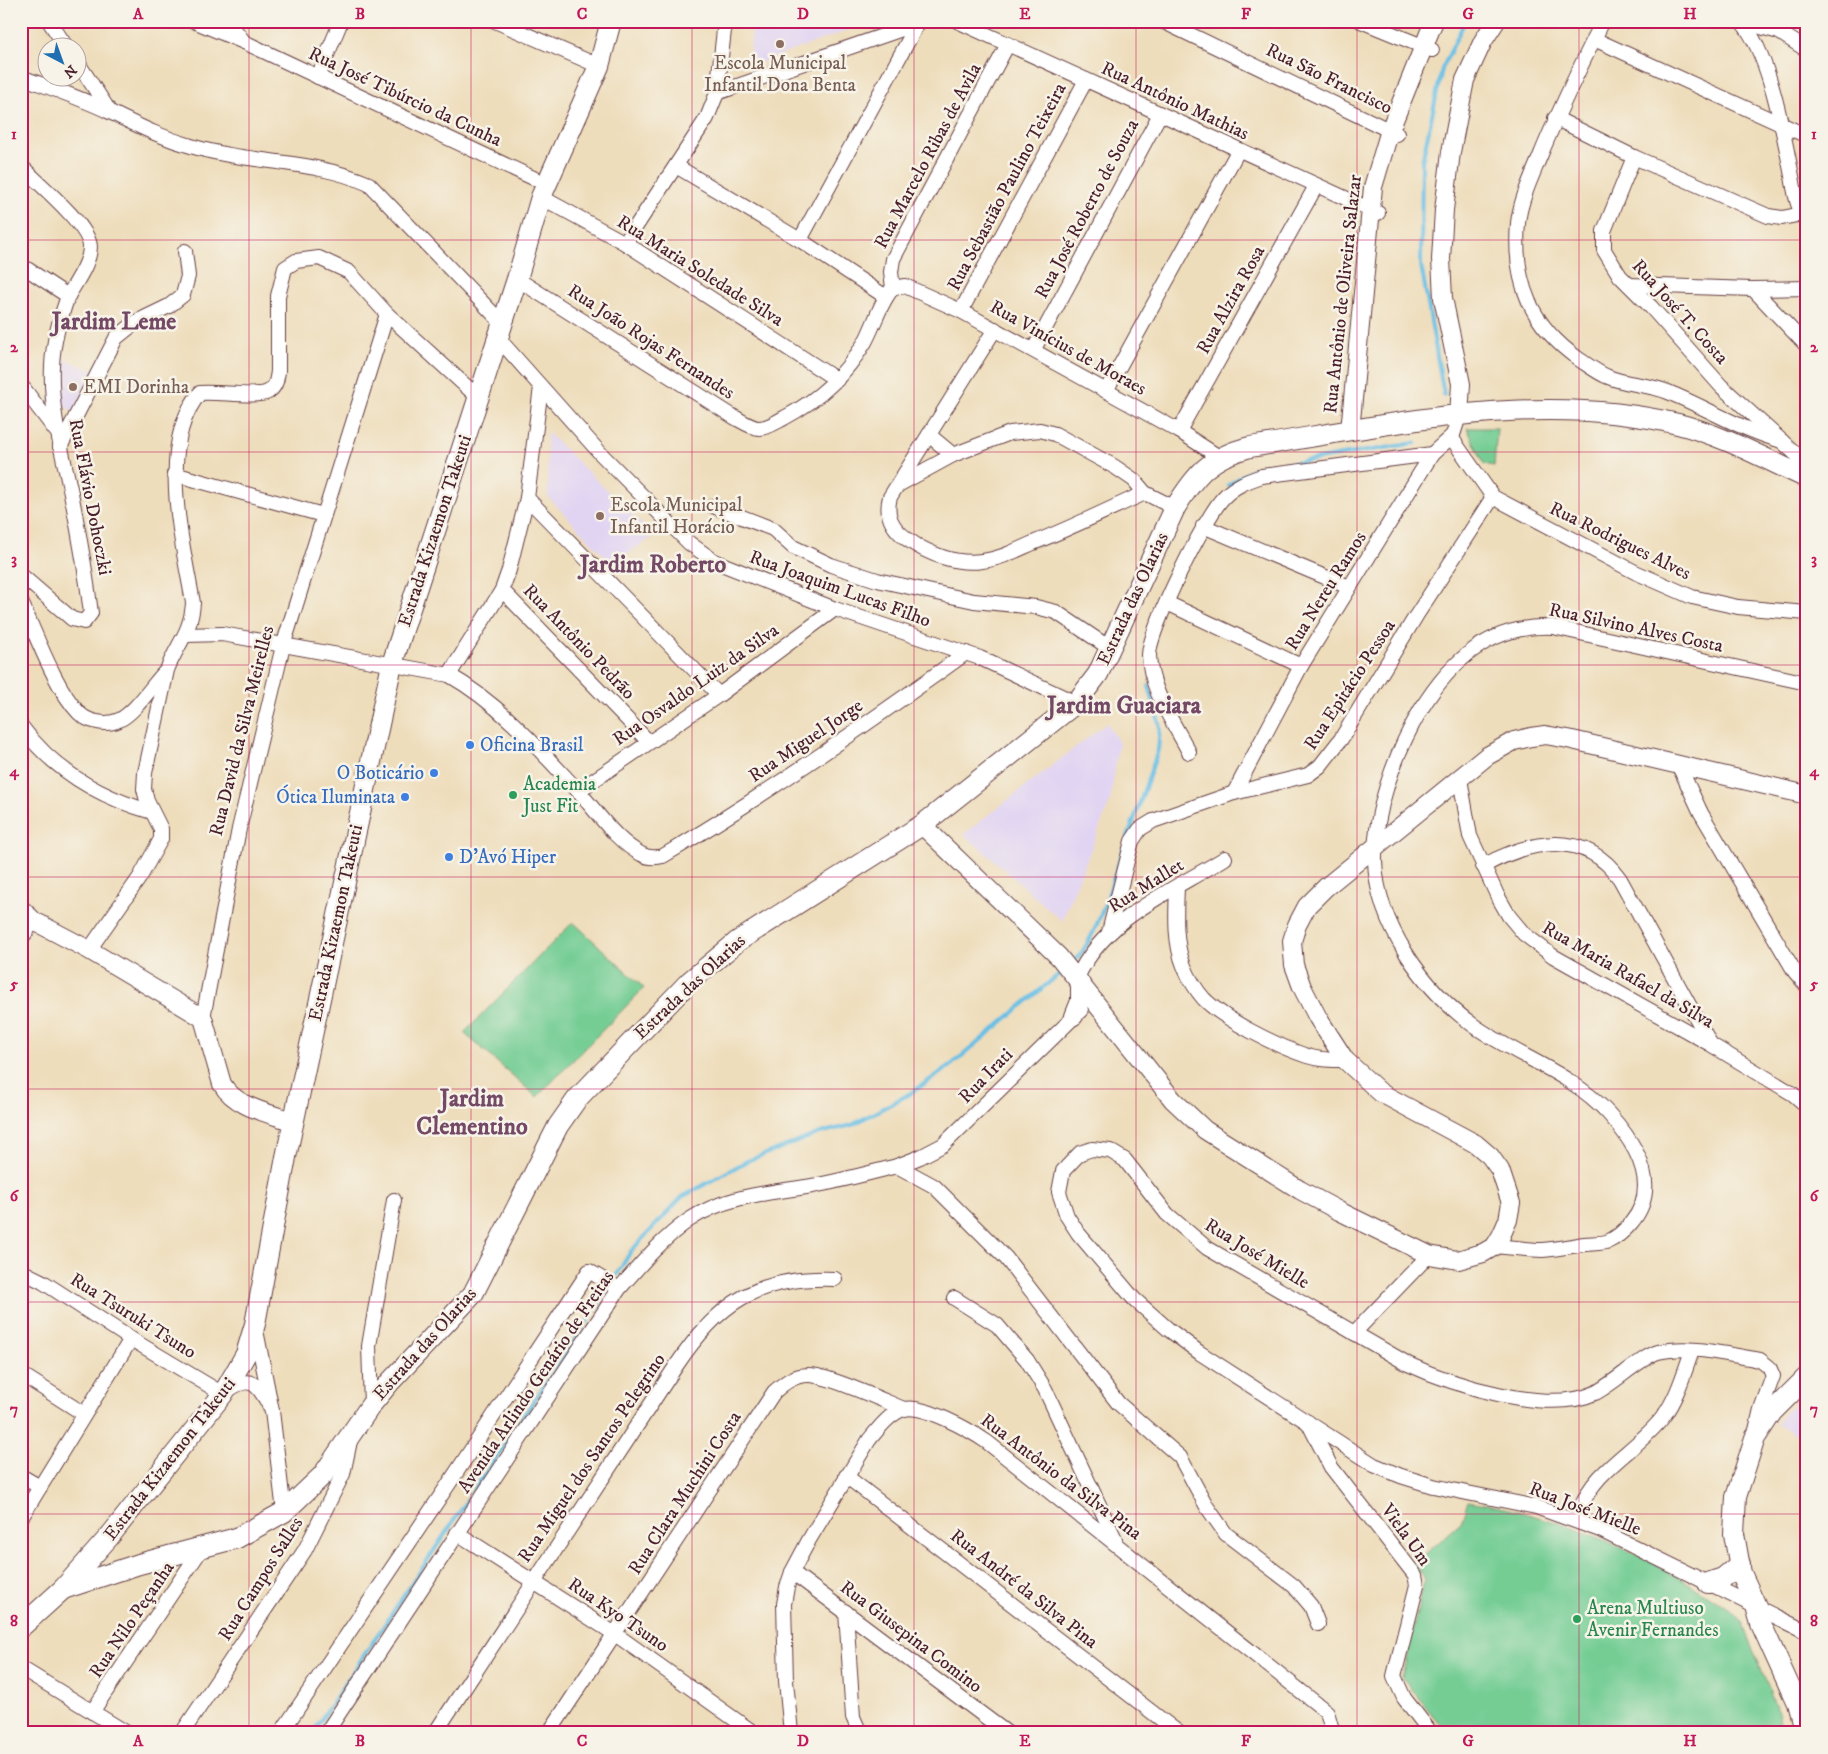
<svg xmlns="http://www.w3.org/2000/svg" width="1828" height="1754" font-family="'IM FELL DW Pica',serif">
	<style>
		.built { fill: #e1d4f3 }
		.green { fill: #75cd94; stroke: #607660 }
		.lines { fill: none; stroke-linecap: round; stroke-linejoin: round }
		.stream { stroke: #68bfe5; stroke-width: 4 }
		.minor-casing { stroke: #633c41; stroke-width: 16 }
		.tertiary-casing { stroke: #633c41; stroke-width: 20 }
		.secondary-casing { stroke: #633c41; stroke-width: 22 }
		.minor { stroke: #fff; stroke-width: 14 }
		.tertiary { stroke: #fff; stroke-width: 18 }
		.secondary { stroke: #fff; stroke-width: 20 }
		.grid { fill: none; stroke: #c2185b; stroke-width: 1; stroke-opacity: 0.55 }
		.education-dot { fill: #8d6e63; stroke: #f7f3e8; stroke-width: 2 }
		.shop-dot { fill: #3f7fe0; stroke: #f7f3e8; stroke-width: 2 }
		.leisure-dot { fill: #2e9e5b; stroke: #f7f3e8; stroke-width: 2 }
		.labels { text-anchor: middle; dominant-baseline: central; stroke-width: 5; stroke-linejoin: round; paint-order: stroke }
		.education-label { font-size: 19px; fill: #785e54; stroke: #f7f3e8; text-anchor: start }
		.street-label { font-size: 19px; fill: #4a1f2b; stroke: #f7f3e8 }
		.shop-label { font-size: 19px; fill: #366cbe; stroke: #f7f3e8; text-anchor: start }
		.leisure-label { font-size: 19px; fill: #27864d; stroke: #f7f3e8; text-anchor: start }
		.district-label { font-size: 24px; font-weight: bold; fill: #734965; stroke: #f7f3e8 }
		.neatline { fill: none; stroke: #c2185b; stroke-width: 2 }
		.grid-label { font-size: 16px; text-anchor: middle; font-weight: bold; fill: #c2185b }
	</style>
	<rect width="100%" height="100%" fill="#f7f3e8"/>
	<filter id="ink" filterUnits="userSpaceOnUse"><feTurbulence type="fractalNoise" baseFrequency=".02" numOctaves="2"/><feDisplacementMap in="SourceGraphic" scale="10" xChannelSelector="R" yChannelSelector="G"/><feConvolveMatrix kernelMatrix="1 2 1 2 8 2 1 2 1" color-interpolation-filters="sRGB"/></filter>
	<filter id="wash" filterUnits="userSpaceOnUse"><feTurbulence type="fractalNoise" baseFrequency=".0096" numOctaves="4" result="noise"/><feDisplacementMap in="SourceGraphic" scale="20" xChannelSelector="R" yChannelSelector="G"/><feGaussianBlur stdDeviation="1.12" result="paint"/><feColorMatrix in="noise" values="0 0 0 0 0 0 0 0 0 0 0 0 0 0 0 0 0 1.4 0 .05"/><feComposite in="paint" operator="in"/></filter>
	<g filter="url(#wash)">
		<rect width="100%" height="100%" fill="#edb"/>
		<!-- built -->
		<g class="built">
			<polygon points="753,21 873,21 748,67"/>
			<polygon points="63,359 94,371 73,412 61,403"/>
			<polygon points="547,432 654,536 612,564 548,497"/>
			<polygon points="1107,723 1119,743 1110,802 1062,921 964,834"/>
			<polygon points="1807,1390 1807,1441 1776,1424"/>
		</g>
		<!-- green -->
		<g class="green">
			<polygon points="1467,428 1497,428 1494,466 1484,464"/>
			<polygon points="573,922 644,988 537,1097 464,1033"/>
			<path d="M1468 1501C1553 1515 1637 1548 1708 1596 1722 1606 1734 1611 1743 1625L1775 1704 1781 1733H1447L1402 1677 1423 1587 1424 1579 1415 1563 1461 1523Z"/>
		</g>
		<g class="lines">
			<!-- stream -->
			<g class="stream">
				<polyline points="1444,395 1421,265 1422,162 1442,69 1465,21"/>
				<polyline points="1229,485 1251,470 1415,443"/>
				<polyline points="1128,837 1158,750 1160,727 1149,686"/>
				<path d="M1071 964C1096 944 1113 879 1124 848"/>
				<polyline points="613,1281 631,1251 682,1197 747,1161 820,1133 852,1125 911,1093 950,1066 1064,970"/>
				<polyline points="312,1733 610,1287"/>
			</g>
		</g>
	</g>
	<g filter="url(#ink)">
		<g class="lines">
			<!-- minor casing -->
			<g class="minor-casing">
				<g id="minor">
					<polyline points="49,21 67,48"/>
					<polyline points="194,21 244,42"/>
					<polyline points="228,21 244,42 546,184"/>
					<polyline points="495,21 599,66"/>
					<polyline points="957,21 1378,213"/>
					<polyline points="1162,21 1397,134"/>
					<polyline points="1361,21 1432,50"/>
					<path d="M1603 21C1580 67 1558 112 1539 159 1531 178 1520 202 1518 223 1513 283 1531 326 1580 360 1588 365 1597 372 1606 376 1625 385 1648 384 1668 392 1707 408 1742 430 1782 441"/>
					<path d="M1741 21C1768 51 1782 126 1790 166 1794 184 1795 205 1806 221"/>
					<polyline points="1742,22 1779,32 1807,50"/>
					<polyline points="1594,39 1807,136"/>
					<polyline points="78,63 110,112"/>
					<path d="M21 77C51 88 81 98 110 112 139 126 160 137 191 146 249 164 313 159 369 184L502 323"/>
					<polyline points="318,77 341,21"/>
					<polyline points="717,93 917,24"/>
					<polyline points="1555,118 1634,157 1768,216 1782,218 1802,214"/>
					<polyline points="1634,157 1604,231 1604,250 1620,276 1651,307 1721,386 1807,464"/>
					<path d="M21 166C37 182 90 226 90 247 90 263 76 282 68 296"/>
					<polyline points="676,166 800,240 886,297"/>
					<polyline points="541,197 625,243 837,380"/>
					<polyline points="800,240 919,21"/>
					<polyline points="625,243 707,118 717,93 725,21"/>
					<path d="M21 265 68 296C60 319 53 341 52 366 50 409 62 451 71 493 79 533 86 573 91 613L84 622 72 619 21 575"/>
					<path d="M517 279 734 417C742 421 751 428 759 428 768 428 776 422 784 418 818 400 845 376 865 342 874 326 881 300 893 288"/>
					<polyline points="1629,285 1753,289 1807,288"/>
					<polyline points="893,288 905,286 961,311 1179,431 1219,457"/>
					<polyline points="893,288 891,272 893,259 1008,44"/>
					<polyline points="1753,289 1807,346"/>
					<polyline points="961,311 1086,80"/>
					<path d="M995 329 890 497C885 515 892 528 907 539 928 554 956 565 982 561 1000 559 1017 550 1033 543 1071 528 1107 510 1145 493"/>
					<polyline points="497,337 601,454 689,543 714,561 835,609 980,658 1076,703"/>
					<polyline points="1034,349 1160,114"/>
					<polyline points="21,385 56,431"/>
					<polyline points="1106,391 1238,151"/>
					<polyline points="1179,431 1316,186"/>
					<polyline points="929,435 953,455"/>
					<polyline points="1451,437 1493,497 1635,572 1692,597 1738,607 1807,613"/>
					<polyline points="60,447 116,338 136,322 169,306 183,295 188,276 185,251"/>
					<polyline points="174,474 323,515"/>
					<polyline points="898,485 953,455 1010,433 1040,430 1055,434 1115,467 1134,480 1145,493 1175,508"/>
					<polyline points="527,498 719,695"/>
					<polyline points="713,506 773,529 793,547 831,565 877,580 974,601 1036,607 1056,612 1111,649"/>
					<polyline points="1203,526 1349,587"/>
					<polyline points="502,590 649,742"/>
					<path d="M21 602C36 634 55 688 79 713 88 722 107 726 119 720 135 713 153 684 166 671"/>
					<polyline points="1167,603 1301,666"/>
					<path d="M186 635 222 634 449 675C499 703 540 750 579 792 598 813 616 841 641 854 648 858 655 858 663 856 767 794 867 724 966 653"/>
					<polyline points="449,675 502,590 509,570 527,498 541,387"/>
					<path d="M21 726C54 771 99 797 152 812"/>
					<path d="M1189 752C1173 721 1150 690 1149 655 1149 630 1205 517 1223 498 1234 486 1247 481 1262 476L1432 454"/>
					<polyline points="1679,766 1701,813 1795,972 1807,986"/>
					<polyline points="1460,779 1470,836 1497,895 1509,916 1524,934 1553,956 1710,1044 1793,1094 1807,1106"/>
					<polyline points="578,791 719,695 835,609"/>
					<polyline points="1234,793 1301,666 1432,454 1453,435 1459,416"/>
					<path d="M1483 866C1531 840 1585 829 1620 879L1710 1043"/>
					<path d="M1177 887C1176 913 1174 942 1184 966 1189 978 1196 990 1204 999 1226 1021 1277 1046 1307 1056 1319 1060 1332 1060 1345 1060"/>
					<polyline points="1109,932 1132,841 1140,829 1153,821 1234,793 1308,775 1320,766 1341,739 1416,616 1493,497"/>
					<polyline points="21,939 34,921"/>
					<path d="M89 950 140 877 161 839V829L147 801 144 789 145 773 167 670C177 644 191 633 193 603 183 543 156 444 200 393 216 391 257 398 268 392 276 387 277 379 278 371V296L285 268 296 261 319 258 349 272 387 314 479 398"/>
					<path d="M1077 978C1105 917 1171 892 1225 858"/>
					<polyline points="203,1018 239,829 283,646 387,314"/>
					<polyline points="897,1166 920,1157 943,1145 1081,1010"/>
					<path d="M1495 1246C1510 1247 1527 1250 1542 1250 1556 1249 1571 1246 1585 1244 1592 1243 1602 1244 1609 1241 1618 1237 1625 1230 1631 1223 1662 1186 1636 1144 1609 1114 1572 1073 1516 1056 1473 1025 1423 989 1377 924 1375 861 1374 811 1395 754 1420 711 1451 660 1491 624 1553 627L1807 683"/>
					<path d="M21 1271 43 1282 131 1339 223 1394C251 1372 258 1383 272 1411"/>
					<polyline points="954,1298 997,1325 1027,1360 1045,1389 1115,1539"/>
					<polyline points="255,1325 272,1411 284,1512"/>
					<polyline points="1354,1333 1429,1255"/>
					<polyline points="21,1374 84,1414"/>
					<polyline points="371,1405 369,1346 394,1200"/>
					<polyline points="1308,1422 1331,1467 1415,1575 1417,1585 1394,1676 1404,1698 1431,1733"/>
					<path d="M1756 1430 1761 1409 1773 1376 1769 1367 1760 1360C1728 1355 1690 1344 1658 1352 1643 1356 1613 1384 1595 1393 1548 1415 1453 1385 1408 1364L1207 1248 1167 1214 1125 1160 1110 1151 1092 1149 1080 1153 1063 1171 1059 1192 1067 1216 1078 1233 1134 1299 1168 1329 1200 1353 1374 1465 1401 1476 1433 1486 1536 1507 1600 1530 1807 1632"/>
					<polyline points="21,1476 40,1487"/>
					<polyline points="846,1476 1179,1733"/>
					<polyline points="21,1518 131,1339"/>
					<path d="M1581 1523C1581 1518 1579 1512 1581 1508 1592 1471 1640 1448 1663 1417 1677 1398 1684 1373 1692 1351"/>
					<polyline points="457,1533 615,1634 754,1733"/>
					<polyline points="792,1572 1007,1733"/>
					<polyline points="846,1612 853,1717 860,1733"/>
					<polyline points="21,1668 127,1733"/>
					<polyline points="92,1712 202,1548"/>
					<polyline points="182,1733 305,1550 343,1474 350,1441"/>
					<polyline points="281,1733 448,1485 589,1271 619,1289"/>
					<path d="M326 1733 619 1289C640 1265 662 1239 689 1220 726 1195 770 1193 812 1186 841 1181 869 1173 897 1166L934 1186 1006 1258 1118 1403 1180 1457 1207 1507 1226 1534 1294 1586 1311 1606 1318 1624"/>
					<path d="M435 1733 676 1366C718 1303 757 1276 835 1279"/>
					<path d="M549 1733 774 1392C784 1383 794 1375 808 1375 826 1374 884 1401 904 1409"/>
					<path d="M791 1733 786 1681 784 1604 787 1587 792 1572 809 1540 869 1440C878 1429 890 1413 904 1409 924 1404 971 1431 987 1442L1327 1712 1333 1733"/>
				</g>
			</g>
			<!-- tertiary casing -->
			<g class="tertiary-casing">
				<g id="tertiary">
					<polyline points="1459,416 1461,384 1443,298 1441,259 1444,210 1451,152 1465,80 1483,41 1496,21"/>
					<polyline points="1350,431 1373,187 1390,130 1434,21"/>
					<polyline points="922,825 1059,957 1173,1100 1205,1130 1300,1190 1339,1211 1429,1255 1458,1260 1483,1253 1495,1246 1501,1236 1508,1220 1511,1203 1500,1170 1490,1156 1476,1144 1381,1093 1345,1060 1318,1018 1302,987 1294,965 1292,941 1297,925 1307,906 1326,887 1487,756 1514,741 1531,737 1545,735 1568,739 1807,795"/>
					<path d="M21 909 34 921 89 950 203 1018 222 1084C236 1108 270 1113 294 1122"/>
					<polyline points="1074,1016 1080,1001 1080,982"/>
				</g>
			</g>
			<!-- secondary casing -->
			<g class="secondary-casing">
				<g id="secondary">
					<polyline points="1708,1583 1723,1578 1740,1564"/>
					<path d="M63 1589 139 1564 237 1538 284 1512 323 1475 371 1405 390 1382 473 1294 558 1126 577 1099 689 982 738 941 922 825 1076 703 1098 674 1175 508C1196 474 1210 457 1250 447 1389 425 1538 390 1678 424 1722 435 1765 459 1807 478"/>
					<polyline points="21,1627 63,1589 109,1537 223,1394 246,1354 255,1324 286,1157 392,664 517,279 541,197 599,66 611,21"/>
					<polyline points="1805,1733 1797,1703 1761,1624 1756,1606 1741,1573 1734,1534 1736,1497 1755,1438 1772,1412 1807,1377"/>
				</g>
			</g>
			<!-- minor -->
			<use href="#minor" class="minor"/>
			<!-- tertiary -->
			<use href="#tertiary" class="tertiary"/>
			<!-- secondary -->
			<use href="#secondary" class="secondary"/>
		</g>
	</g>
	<!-- grid -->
	<path class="grid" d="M249 21V1733M471 21V1733M692 21V1733M914 21V1733M1136 21V1733M1357 21V1733M1579 21V1733M21 240H1807M21 452H1807M21 665H1807M21 877H1807M21 1089H1807M21 1302H1807M21 1514H1807"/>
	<!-- markers -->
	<g class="education-dot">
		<circle cx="780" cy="44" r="5"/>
		<circle cx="73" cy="387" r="5"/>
		<circle cx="600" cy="516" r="5"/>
	</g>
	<g class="shop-dot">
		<circle cx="470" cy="745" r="5"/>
		<circle cx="434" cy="773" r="5"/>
		<circle cx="405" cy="797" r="5"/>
		<circle cx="449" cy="857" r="5"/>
	</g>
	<g class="leisure-dot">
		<circle cx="513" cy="795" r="5"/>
		<circle cx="1577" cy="1619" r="5"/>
	</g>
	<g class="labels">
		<!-- education labels -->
		<g class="education-label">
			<text x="780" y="63" text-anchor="middle">Escola Municipal<tspan x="780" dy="22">Infantil Dona Benta</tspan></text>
			<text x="83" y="387">EMI Dorinha</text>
			<text x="610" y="505">Escola Municipal<tspan x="610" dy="22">Infantil Horácio</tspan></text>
		</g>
		<!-- street labels -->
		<g class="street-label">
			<text transform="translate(1329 79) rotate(26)">Rua São Francisco</text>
			<text transform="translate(405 97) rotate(25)">Rua José Tibúrcio da Cunha</text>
			<text transform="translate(1175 101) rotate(25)">Rua Antônio Mathias</text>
			<text transform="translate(928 156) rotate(-62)">Rua Marcelo Ribas de Avila</text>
			<text transform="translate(1007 187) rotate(-62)">Rua Sebastião Paulino Teixeira</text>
			<text transform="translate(1087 209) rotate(-62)">Rua José Roberto de Souza</text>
			<text transform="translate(700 271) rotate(32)">Rua Maria Soledade Silva</text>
			<text transform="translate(1343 294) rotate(-84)">Rua Antônio de Oliveira Salazar</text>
			<text transform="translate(1231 300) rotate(-61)">Rua Alzira Rosa</text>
			<text transform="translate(1680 312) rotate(48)">Rua José T. Costa</text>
			<text transform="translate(651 342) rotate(33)">Rua João Rojas Fernandes</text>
			<text transform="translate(1068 348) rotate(29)">Rua Vinícius de Moraes</text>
			<text transform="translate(90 497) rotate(79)">Rua Flávio Dohoczki</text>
			<text transform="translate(435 531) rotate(-72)">Estrada Kizaemon Takeuti</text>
			<text transform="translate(1620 541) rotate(26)">Rua Rodrigues Alves</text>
			<text transform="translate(840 589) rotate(20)">Rua Joaquim Lucas Filho</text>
			<text transform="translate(1326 591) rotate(-58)">Rua Nereu Ramos</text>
			<text transform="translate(1133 599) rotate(-65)">Estrada das Olarias</text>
			<text transform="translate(1636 628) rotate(12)">Rua Silvino Alves Costa</text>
			<text transform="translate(579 642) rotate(46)">Rua Antônio Pedrão</text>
			<text transform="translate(696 685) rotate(-35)">Rua Osvaldo Luiz da Silva</text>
			<text transform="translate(1350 685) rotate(-57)">Rua Epitácio Pessoa</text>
			<text transform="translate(242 731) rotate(-76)">Rua David da Silva Meirelles</text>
			<text transform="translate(806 741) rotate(-34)">Rua Miguel Jorge</text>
			<text transform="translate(1146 886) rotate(-32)">Rua Mallet</text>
			<text transform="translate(336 923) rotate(-78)">Estrada Kizaemon Takeuti</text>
			<text transform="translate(1628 975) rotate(30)">Rua Maria Rafael da Silva</text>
			<text transform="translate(690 987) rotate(-43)">Estrada das Olarias</text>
			<text transform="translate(986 1076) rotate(-46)">Rua Irati</text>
			<text transform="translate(1257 1254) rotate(31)">Rua José Mielle</text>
			<text transform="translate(133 1316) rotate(32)">Rua Tsuruki Tsuno</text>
			<text transform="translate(425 1344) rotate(-48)">Estrada das Olarias</text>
			<text transform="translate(536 1382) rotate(-56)">Avenida Arlindo Genário de Freitas</text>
			<text transform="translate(592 1458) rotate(-56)">Rua Miguel dos Santos Pelegrino</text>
			<text transform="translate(170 1459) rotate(-52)">Estrada Kizaemon Takeuti</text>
			<text transform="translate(1061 1477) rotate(37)">Rua Antônio da Silva Pina</text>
			<text transform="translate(685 1493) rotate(-57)">Rua Clara Muchini Costa</text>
			<text transform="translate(1585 1509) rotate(21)">Rua José Mielle</text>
			<text transform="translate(1406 1535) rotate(54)">Viela Um</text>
			<text transform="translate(261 1579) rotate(-58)">Rua Campos Salles</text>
			<text transform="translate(1024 1589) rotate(38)">Rua André da Silva Pina</text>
			<text transform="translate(618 1615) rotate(34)">Rua Kyo Tsuno</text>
			<text transform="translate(132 1620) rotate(-56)">Rua Nilo Peçanha</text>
			<text transform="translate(911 1637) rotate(37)">Rua Giusepina Comino</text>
		</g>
		<!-- shop labels -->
		<g class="shop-label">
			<text x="480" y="745">Oficina Brasil</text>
			<text x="424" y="773" text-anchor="end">O Boticário</text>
			<text x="395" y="797" text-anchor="end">Ótica Iluminata</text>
			<text x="459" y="857">D'Avó Hiper</text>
		</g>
		<!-- leisure labels -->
		<g class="leisure-label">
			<text x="523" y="784">Academia<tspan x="523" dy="22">Just Fit</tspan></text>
			<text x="1587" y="1608">Arena Multiuso<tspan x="1587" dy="22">Avenir Fernandes</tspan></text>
		</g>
		<!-- district labels -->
		<g class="district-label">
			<text x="114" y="322">Jardim Leme</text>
			<text x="653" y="565">Jardim Roberto</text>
			<text x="1124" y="706">Jardim Guaciara</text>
			<text x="472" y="1099">Jardim<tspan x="472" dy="28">Clementino</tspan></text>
		</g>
	</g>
	<!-- margin -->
	<rect width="1828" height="1754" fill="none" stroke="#f7f3e8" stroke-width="55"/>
	<!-- north arrow -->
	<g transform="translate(62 62) rotate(139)"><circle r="24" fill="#f7f3e8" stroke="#b29e9c"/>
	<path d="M0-4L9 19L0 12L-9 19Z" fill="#1f6fb2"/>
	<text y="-8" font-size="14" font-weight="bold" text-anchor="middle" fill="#4a1f2b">N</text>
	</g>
	<rect x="28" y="28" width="1772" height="1698" class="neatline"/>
	<g class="grid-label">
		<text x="138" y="19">A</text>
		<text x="360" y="19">B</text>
		<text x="582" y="19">C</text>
		<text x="803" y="19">D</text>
		<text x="1025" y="19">E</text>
		<text x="1246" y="19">F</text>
		<text x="1468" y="19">G</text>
		<text x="1690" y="19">H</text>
		<text x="14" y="139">1</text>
		<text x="1814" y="139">1</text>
		<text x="14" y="352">2</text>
		<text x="1814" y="352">2</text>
		<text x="14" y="564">3</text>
		<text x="1814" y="564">3</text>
		<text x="14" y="776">4</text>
		<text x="1814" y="776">4</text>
		<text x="14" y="989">5</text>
		<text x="1814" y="989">5</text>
		<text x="14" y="1201">6</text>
		<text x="1814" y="1201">6</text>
		<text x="14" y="1414">7</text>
		<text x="1814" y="1414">7</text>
		<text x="14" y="1626">8</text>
		<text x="1814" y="1626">8</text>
		<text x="138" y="1746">A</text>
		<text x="360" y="1746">B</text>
		<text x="582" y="1746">C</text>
		<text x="803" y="1746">D</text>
		<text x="1025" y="1746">E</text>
		<text x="1246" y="1746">F</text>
		<text x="1468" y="1746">G</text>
		<text x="1690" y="1746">H</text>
	</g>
</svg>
